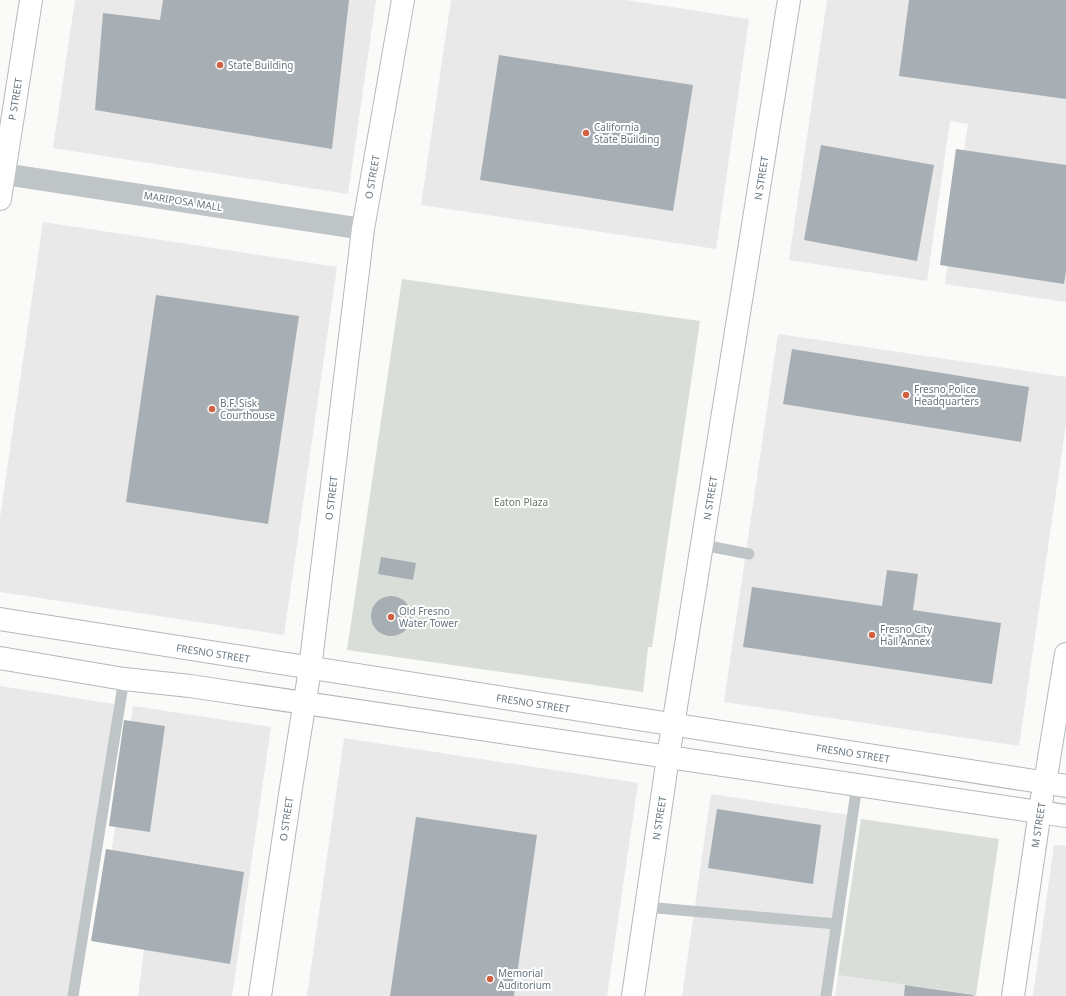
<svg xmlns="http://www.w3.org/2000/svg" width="1066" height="996" font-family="'Noto Sans',sans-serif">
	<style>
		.built { fill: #e8e9e8 }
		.green { fill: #daded8 }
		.building { fill: #a7afb4 }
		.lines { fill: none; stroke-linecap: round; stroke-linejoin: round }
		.secondary-casing { stroke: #b4b9bd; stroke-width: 24 }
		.primary-casing { stroke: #b3b8bb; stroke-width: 24 }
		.lane { stroke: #bfc4c7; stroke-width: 11 }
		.street { stroke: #bfc4c7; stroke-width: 22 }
		.secondary { stroke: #fff; stroke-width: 22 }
		.primary { stroke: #fff; stroke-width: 22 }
		.poi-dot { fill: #d16241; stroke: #fff; stroke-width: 1.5 }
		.labels { text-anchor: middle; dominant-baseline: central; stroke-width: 4; stroke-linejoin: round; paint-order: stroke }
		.poi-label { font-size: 10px; fill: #67757f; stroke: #fff; text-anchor: start }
		.street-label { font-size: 10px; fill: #67757f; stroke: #fff }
		.park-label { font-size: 10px; fill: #697866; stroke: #fff }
	</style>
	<rect width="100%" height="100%" fill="#fafaf8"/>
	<!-- built -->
	<g class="built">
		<polygon points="75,0 376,0 348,194 53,148"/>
		<polygon points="451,0 626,0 749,19 716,249 421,205"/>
		<polygon points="827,0 1066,0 1066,302 945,284 968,124 950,121 927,281 789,260"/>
		<polygon points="43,222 337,267 284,635 0,592 0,518"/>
		<polygon points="778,334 1066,377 1066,424 1019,746 724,702"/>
		<polygon points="0,686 114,704 72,996 0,996"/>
		<polygon points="133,706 271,727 232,996 138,996 145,943 99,936"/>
		<polygon points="344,738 638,783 607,996 307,996"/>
		<polygon points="711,794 849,815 823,996 682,996"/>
		<polygon points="1054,845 1066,846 1066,996 1033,996"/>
		<polygon points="838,975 979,996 835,996"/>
	</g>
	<!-- green -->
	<g class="green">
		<polygon points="402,279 700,321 652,647 648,647 643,692 347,650"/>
		<polygon points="861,819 999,839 976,995 838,975"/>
	</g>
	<!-- building -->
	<g class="building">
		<polygon points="163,0 349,0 332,149 95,110 103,13 160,20"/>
		<polygon points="909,0 1066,0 1066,99 899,76"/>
		<polygon points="499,55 693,85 673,211 480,180"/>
		<polygon points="821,145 934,165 917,261 804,240"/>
		<polygon points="956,149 1066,165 1066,271 1064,284 940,265"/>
		<polygon points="156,295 299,316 268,524 126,502"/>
		<polygon points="792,349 1029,387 1021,442 783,404"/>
		<polygon points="381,557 416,563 413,580 378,574"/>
		<polygon points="887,570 918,574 913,610 1001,623 992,684 743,647 752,587 882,606"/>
		<circle cx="391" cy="616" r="20"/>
		<polygon points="124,720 165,726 150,832 109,826"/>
		<polygon points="717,809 821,825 813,884 708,868"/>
		<polygon points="416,817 537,835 514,996 390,996"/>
		<polygon points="106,849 244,872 230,964 91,941"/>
		<polygon points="905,985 974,995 974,996 904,996"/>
	</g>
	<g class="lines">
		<!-- secondary casing -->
		<g class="secondary-casing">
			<g id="secondary">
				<polyline points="0,199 31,0"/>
				<polyline points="1045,783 1066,654"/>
				<polyline points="260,996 291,788 310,669 363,229 403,0"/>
				<polyline points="633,996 668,757 789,0"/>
			</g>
		</g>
		<!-- primary casing -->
		<g class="primary-casing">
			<g id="primary">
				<polyline points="0,619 1066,786"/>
				<polyline points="0,658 124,679 190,686 1066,816"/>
				<polyline points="1013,996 1042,797"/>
			</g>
		</g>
		<!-- lane -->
		<g class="lane">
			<polyline points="703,545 749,554"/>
			<polyline points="646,907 836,924"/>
			<polyline points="73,996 124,679"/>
			<polyline points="826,996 857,785"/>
		</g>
		<!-- street -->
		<polyline class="street" points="4,174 363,229"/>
		<!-- secondary -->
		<use href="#secondary" class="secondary"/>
		<!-- primary -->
		<use href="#primary" class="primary"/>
	</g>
	<!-- markers -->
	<g class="poi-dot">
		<circle cx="220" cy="65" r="4"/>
		<circle cx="586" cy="133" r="4"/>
		<circle cx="906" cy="395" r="4"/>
		<circle cx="212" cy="409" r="4"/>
		<circle cx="391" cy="617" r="4"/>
		<circle cx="872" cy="635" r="4"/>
		<circle cx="490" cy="979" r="4"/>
	</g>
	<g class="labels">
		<!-- poi labels -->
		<g class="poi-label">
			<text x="228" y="65">State Building</text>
			<text x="594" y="127">California<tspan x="594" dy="12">State Building</tspan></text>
			<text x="914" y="389">Fresno Police<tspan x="914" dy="12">Headquarters</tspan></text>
			<text x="220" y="403">B.F. Sisk<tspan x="220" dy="12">Courthouse</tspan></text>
			<text x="399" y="611">Old Fresno<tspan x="399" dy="12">Water Tower</tspan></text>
			<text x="880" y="629">Fresno City<tspan x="880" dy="12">Hall Annex</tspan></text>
			<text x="498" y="973">Memorial<tspan x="498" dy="12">Auditorium</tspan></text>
		</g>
		<!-- street labels -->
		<g class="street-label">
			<text transform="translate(15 99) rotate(-81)">P STREET</text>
			<text transform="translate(372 177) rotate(-80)">O STREET</text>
			<text transform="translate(761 178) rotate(-81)">N STREET</text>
			<text transform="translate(183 201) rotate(9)">MARIPOSA MALL</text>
			<text transform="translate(331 498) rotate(-83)">O STREET</text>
			<text transform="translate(710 498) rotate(-81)">N STREET</text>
			<text transform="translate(213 653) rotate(9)">FRESNO STREET</text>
			<text transform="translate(533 703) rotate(9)">FRESNO STREET</text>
			<text transform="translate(853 753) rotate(9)">FRESNO STREET</text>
			<text transform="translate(659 818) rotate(-81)">N STREET</text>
			<text transform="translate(286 819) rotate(-82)">O STREET</text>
			<text transform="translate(1038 825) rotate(-81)">M STREET</text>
		</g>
		<!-- park labels -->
		<g class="park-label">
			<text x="521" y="502">Eaton Plaza</text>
		</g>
	</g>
</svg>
